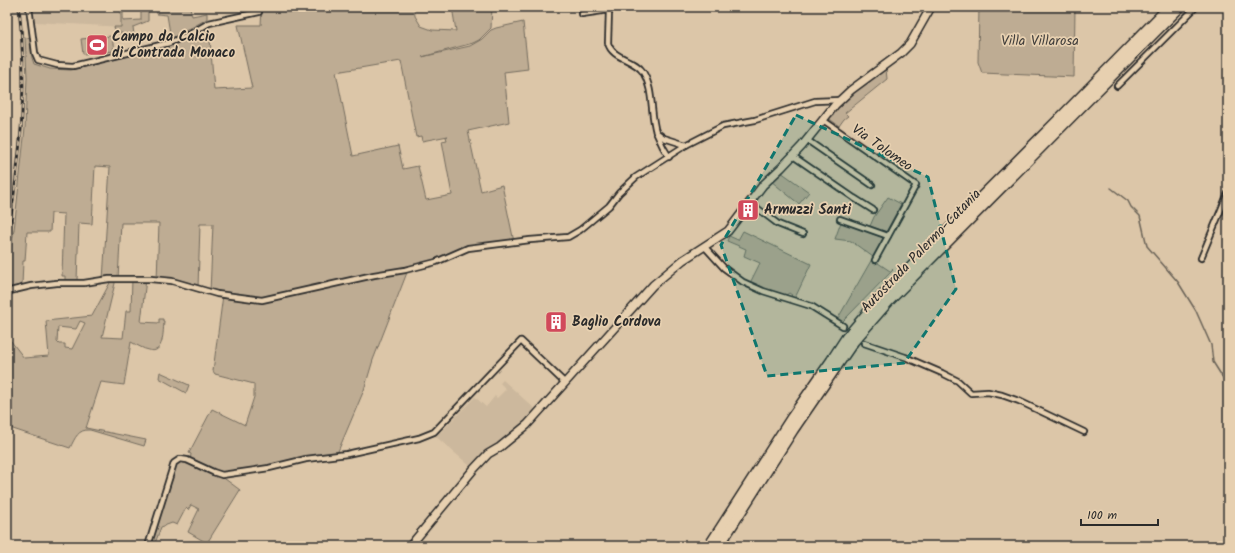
<svg xmlns="http://www.w3.org/2000/svg" width="1235" height="553" font-family="Kalam,sans-serif">
	<style>
		.built { fill: #ccb89d }
		.green { fill: #beac93; stroke: #746c5f; fill-rule: evenodd }
		.lines { fill: none; stroke-linecap: round; stroke-linejoin: round }
		.stream { stroke: #696257; stroke-width: 1.5 }
		.street-casing { stroke: #2b2b2b; stroke-width: 8 }
		.secondary-casing { stroke: #2b2b2b; stroke-width: 10 }
		.highway-casing { stroke: #2b2b2b; stroke-width: 12 }
		.street { stroke: #e7d0b0; stroke-width: 4.5 }
		.secondary { stroke: #e7d0b0; stroke-width: 7 }
		.highway { stroke: #e7d0b0; stroke-width: 9 }
		.rail-casing { stroke: #2b2b2b; stroke-width: 3 }
		.rail { stroke: #e7d0b0; stroke-width: 1.5; stroke-dasharray: 4.5; stroke-linecap: butt }
		.marked { fill: #0f766e; fill-opacity: 0.2; stroke: #0f766e; stroke-width: 3; stroke-dasharray: 8 5; stroke-linejoin: round }
		.labels { text-anchor: middle; dominant-baseline: central; stroke-width: 3.5; stroke-linejoin: round; paint-order: stroke }
		.poi-label { font-size: 14px; font-weight: bold; fill: #2b2b2b; stroke: #e7d0b0; text-anchor: start }
		.park-label { font-size: 14px; fill: #413e3b; stroke: #e7d0b0 }
		.street-label { font-size: 14px; fill: #2b2b2b; stroke: #e7d0b0 }
	</style>
	<rect width="100%" height="100%" fill="#dcc6a8"/>
	<filter id="ink" filterUnits="userSpaceOnUse"><feTurbulence type="fractalNoise" baseFrequency=".025" numOctaves="2"/><feDisplacementMap in="SourceGraphic" scale="8" xChannelSelector="R" yChannelSelector="G"/><feConvolveMatrix kernelMatrix="1 2 1 2 8 2 1 2 1" color-interpolation-filters="sRGB"/></filter>
	<g filter="url(#ink)">
		<!-- built -->
		<g class="built">
			<polygon points="33,7 123,7 123,27 35,22"/>
			<polygon points="503,380 535,409 519,428 499,444 487,451 470,466 434,435 438,430 441,432 475,397 486,407 495,396 497,398 506,389 500,383"/>
		</g>
		<!-- green -->
		<g class="green">
			<polygon points="121,7 123,7 123,21 141,20 141,7 148,7 148,21 133,27 134,35 123,37 122,33 116,33 114,27 121,27"/>
			<polygon points="156,7 190,7 192,16 207,13 207,19 171,39 167,15 157,14"/>
			<path d="M262 7H414L415 16 421 26 432 30 456 31 452 7H492L491 28 479 40 473 43 422 57 470 46 482 39 491 30 496 28 523 22 528 69 504 72 509 122 468 131 481 191 502 185 514 242 468 248 408 270 373 360 364 390 336 456 221 476 240 490 207 543 188 532 199 509 191 505 188 510 186 508 177 525 172 523 161 527 154 546H148L174 463 180 459 190 461 191 454 189 453 212 409 245 425 254 397V384L215 374 213 371 223 295 210 292 213 224H200L198 288 157 280 159 223H121L118 279H116L102 337 123 338 126 311H131L132 279H146L141 322 159 323V319H163V321H164C163 331 164 355 149 350 143 349 137 345 131 342L124 385 101 382 86 428 146 440 144 446 90 430C78 429 75 438 70 448L7 427V336L24 358 49 356 46 321 92 316 112 279 103 280 110 167 95 166 92 224 79 223 77 281H65V276H62L64 214 51 213 50 232H27L25 261H23L22 285 7 289V264L14 230 25 128 27 77 25 37 30 39 32 58 34 64 50 69 71 70 173 45 189 38 198 31 209 26 214 90 252 88 238 25H261ZM401 61 416 137 421 136 422 141 448 136 446 137 447 140 442 141 452 195 426 200 418 166 403 169 398 146 353 156 336 72ZM80 321 85 323 72 349 65 348V344H59L57 342 58 327 76 329Z"/>
			<polygon points="979,7 1075,7 1074,77 982,73 978,62"/>
			<polygon points="112,36 114,51 83,54 81,39"/>
			<path d="M886 69 887 79 845 113 848 116 844 119 839 126 827 117 829 114 833 116 834 113 833 112C846 94 867 80 886 69Z"/>
			<polygon points="781,172 809,192 799,204 771,181"/>
			<polygon points="888,197 901,204 886,232 870,226 874,217"/>
			<polygon points="841,222 884,238 873,257 851,241 835,239"/>
			<polygon points="743,231 811,264 795,298 790,297 792,295 789,293 786,295 773,292 750,283 760,263 744,256 746,249 727,241 729,236 738,240"/>
			<polygon points="872,259 890,271 892,269 893,270 843,321 844,325 837,320"/>
			<polygon points="160,372 189,385 186,393 159,378"/>
		</g>
		<g class="lines">
			<!-- stream -->
			<polyline class="stream" points="1111,188 1128,201 1131,207 1140,216 1147,246 1178,282 1196,311 1211,345 1213,362 1225,381 1228,389"/>
			<!-- street casing -->
			<g class="street-casing">
				<g id="street">
					<polyline points="29,7 35,53 38,60 57,65 73,66 169,43 190,34 209,23 259,12 259,7"/>
					<path d="M582 14 609 10 608 43C612 59 635 59 643 72 654 90 650 112 656 132"/>
					<polyline points="1117,86 1196,7"/>
					<polyline points="823,120 916,185 875,260"/>
					<polyline points="807,140 872,185"/>
					<polyline points="793,156 854,198 873,210"/>
					<polyline points="669,157 663,147 656,132 664,138 686,145"/>
					<polyline points="749,202 778,224 803,234"/>
					<polyline points="840,219 888,236"/>
					<polyline points="704,246 724,268 743,282 763,291 811,306 843,326"/>
					<polyline points="1201,258 1228,193"/>
					<polyline points="7,293 10,291 31,286 57,283 84,283 109,279 151,279 172,281 217,294 262,300 374,275 405,270 436,262 468,248 530,240 568,237 580,230 609,206 619,193 636,177 686,145 723,126 755,120 815,101 840,100"/>
					<polyline points="864,343 905,357 942,373 958,381 971,393 988,392 1002,395 1019,401 1084,432"/>
					<polyline points="148,546 174,463 180,459 187,460 213,472 222,475 269,468 306,459 347,454 419,438 434,432 521,341 565,383"/>
				</g>
			</g>
			<!-- secondary casing -->
			<g class="secondary-casing">
				<polyline id="secondary" points="410,546 473,470 488,454 500,447 527,425 653,285 683,260 728,231 763,185 781,168 802,146 835,105 851,90 901,53 910,44 931,7"/>
			</g>
			<!-- highway casing -->
			<g class="highway-casing">
				<g id="highway">
					<polyline points="709,546 792,417 831,361 846,338 882,296 1059,119 1169,7"/>
					<polyline points="719,546 793,430 854,341 889,301 1180,7"/>
				</g>
			</g>
			<!-- street -->
			<use href="#street" class="street"/>
			<!-- secondary -->
			<use href="#secondary" class="secondary"/>
			<!-- highway -->
			<use href="#highway" class="highway"/>
			<!-- rail casing -->
			<g class="rail-casing">
				<path id="rail" d="M7 244C13 201 20 157 22 114 24 78 23 43 19 7"/>
			</g>
			<!-- rail -->
			<use href="#rail" class="rail"/>
		</g>
	</g>
	<!-- marked area -->
	<path class="marked" d="M796 115 928 177 956 289 904 363 767 376 721 245Z"/>
	<!-- icons -->
	<defs>
		<g id="stadium-square" transform="scale(1.15)"><rect x="-9" y="-9" width="18" height="18" rx="4" fill="#d1495b" stroke="#e7d0b0"/><path d="M0-5a6.5 5 0 1 0 0 10a6.5 5 0 1 0 0-10ZM-3.5-1.8h7v3.6h-7Z" fill="#fff"/></g>
		<g id="building-square" transform="scale(1.15)"><rect x="-9" y="-9" width="18" height="18" rx="4" fill="#d1495b" stroke="#e7d0b0"/><path d="M-4-6H4V6H1V3H-1V6H-4ZM-2.5-4.3h1.7v1.8h-1.7ZM.8-4.3h1.7v1.8H.8ZM-2.5-1h1.7V.8h-1.7ZM.8-1h1.7V.8H.8Z" fill="#fff"/></g>
	</defs>
	<g fill-rule="evenodd">
		<use href="#stadium-square" x="97" y="45"/>
		<use href="#building-square" x="748" y="210"/>
		<use href="#building-square" x="556" y="322"/>
	</g>
	<g class="labels">
		<!-- poi labels -->
		<g class="poi-label">
			<text x="112" y="37">Campo da Calcio<tspan x="112" dy="16">di Contrada Monaco</tspan></text>
			<text x="764" y="210">Armuzzi Santi</text>
			<text x="572" y="322">Baglio Cordova</text>
		</g>
		<!-- park labels -->
		<g class="park-label">
			<text x="1040" y="41">Villa Villarosa</text>
		</g>
		<!-- street labels -->
		<g class="street-label">
			<text transform="translate(882 148) rotate(35)">Via Tolomeo</text>
			<text transform="translate(921 251) rotate(-46)">Autostrada Palermo-Catania</text>
		</g>
	</g>
	<!-- margin -->
	<rect width="1235" height="553" fill="none" stroke="#e7d0b0" stroke-width="24"/>
	<rect x="12" y="12" width="1211" height="529" fill="none" stroke="#2b2b2b" stroke-width="1.5" filter="url(#ink)"/>
	<!-- scale -->
	<path d="M1081 519v6h77v-6" fill="none" stroke="#2b2b2b" stroke-width="2"/>
	<text x="1087" y="519" font-size="12" fill="#2b2b2b" stroke="#e7d0b0" stroke-width="3" paint-order="stroke">100 m</text>
</svg>
